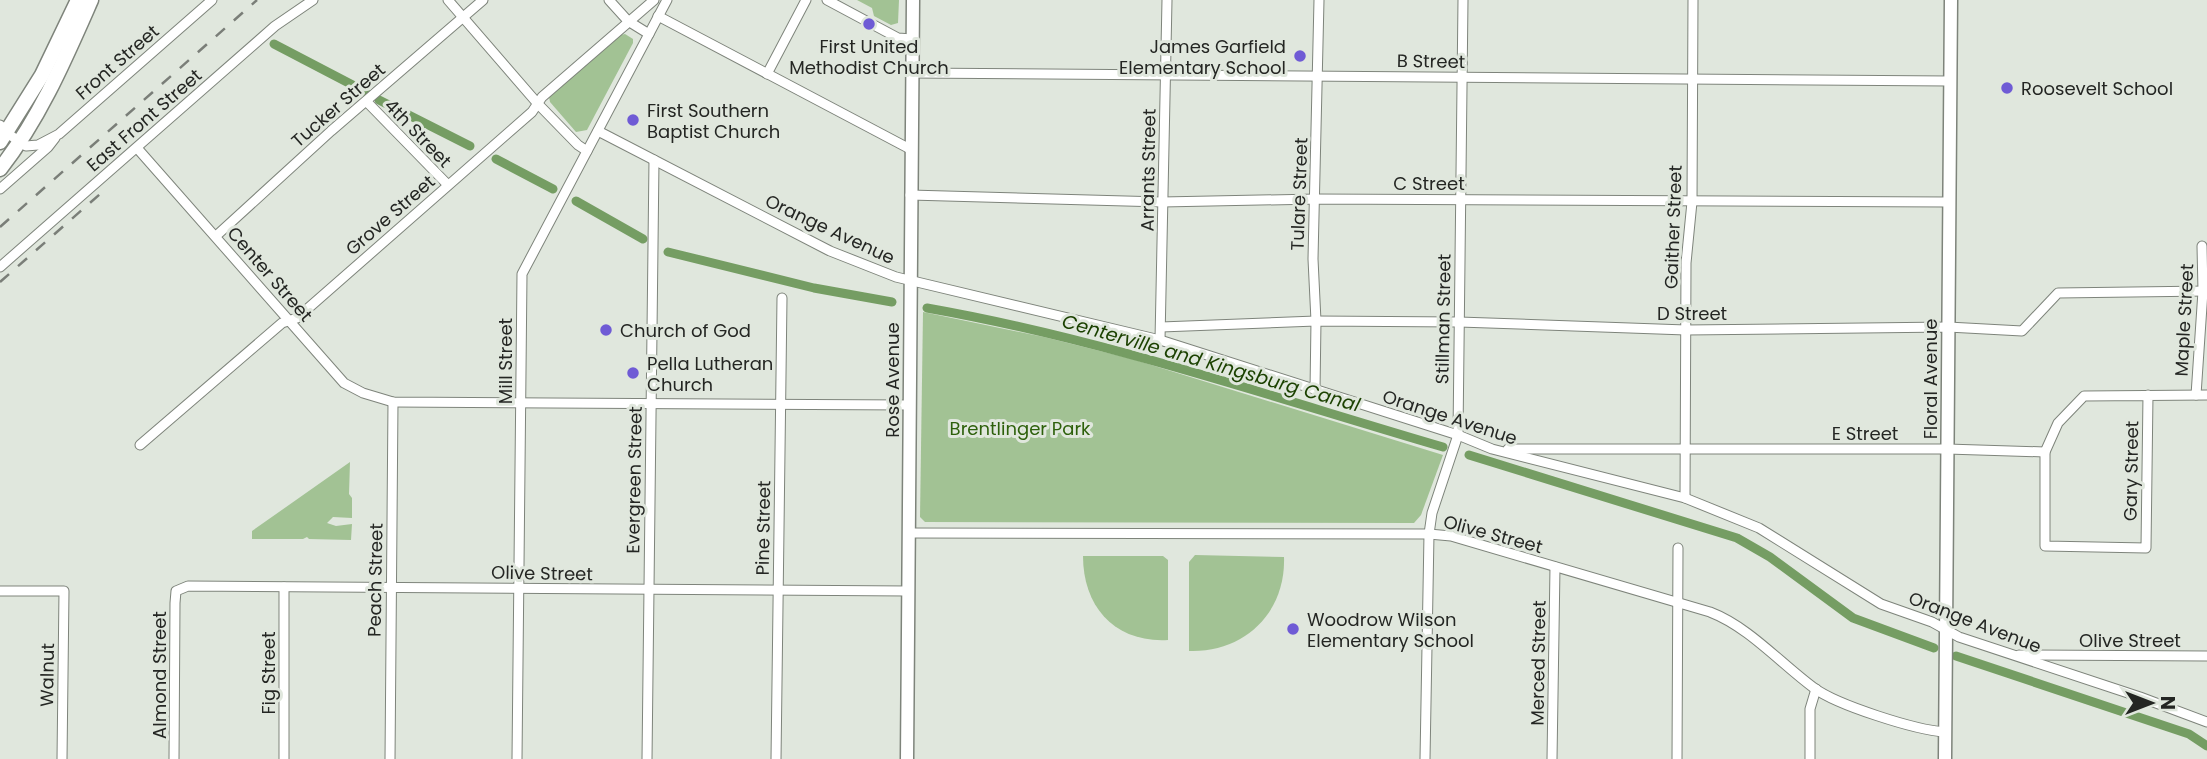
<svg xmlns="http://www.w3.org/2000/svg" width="2207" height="759" font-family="Poppins,sans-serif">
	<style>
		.green { fill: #a2c294 }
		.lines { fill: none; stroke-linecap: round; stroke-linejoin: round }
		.canal { stroke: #759d63; stroke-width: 9 }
		.street-casing { stroke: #7e847b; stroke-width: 11 }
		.secondary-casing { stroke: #7e847b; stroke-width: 15 }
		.primary-casing { stroke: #7e847b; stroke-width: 17 }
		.street { stroke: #fff; stroke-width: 9 }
		.secondary { stroke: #fff; stroke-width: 12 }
		.primary { stroke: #fff; stroke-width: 14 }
		.rail { stroke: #7a7e78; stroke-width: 2.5; stroke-dasharray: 12 12; stroke-linecap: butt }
		.poi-dot { fill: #6f5bd5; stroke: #e0e7dd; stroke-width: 2.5 }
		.labels { text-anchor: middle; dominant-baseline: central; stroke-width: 6; stroke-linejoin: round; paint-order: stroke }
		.poi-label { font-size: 18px; fill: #242623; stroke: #e0e7dd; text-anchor: start }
		.street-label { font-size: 18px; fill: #242623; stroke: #e0e7dd }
		.park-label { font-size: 18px; fill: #2d600b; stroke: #e0e7dd }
		.water-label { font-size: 19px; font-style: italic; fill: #1b4101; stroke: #e0e7dd }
	</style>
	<rect width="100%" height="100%" fill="#e0e7dd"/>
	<!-- green -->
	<g class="green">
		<polygon points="857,0 899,0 898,23 891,25 874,16 872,8"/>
		<polygon points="625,34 633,39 633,43 587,130 576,132 550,102 549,97 621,35"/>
		<polygon points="923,312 1044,337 1132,359 1443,455 1421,515 1414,523 925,522 920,517"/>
		<polygon points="350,462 349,494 352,498 352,518 333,517 327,523 336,526 352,524 351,540 309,539 307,537 303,539 252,539 252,531"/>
		<path d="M1195 555 1284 557C1286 613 1244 653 1189 651V562Z"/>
		<path d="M1083 556H1163L1168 560V640C1115 643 1083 607 1083 556Z"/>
	</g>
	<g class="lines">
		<!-- canal -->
		<g class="canal">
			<polyline points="274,44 366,92"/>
			<polyline points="379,100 470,146"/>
			<polyline points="496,159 553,189"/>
			<polyline points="576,201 643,239"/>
			<polyline points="668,252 814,288 892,302"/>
			<path d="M927 308C1103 339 1272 397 1443 447"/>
			<polyline points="1469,455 1737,538 1770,557 1853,618 1934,648"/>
			<polyline points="1956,656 2189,734 2207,746"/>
		</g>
		<!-- street casing -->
		<g class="street-casing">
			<g id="street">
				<polyline points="448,0 538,104 578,145 587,151"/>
				<polyline points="609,0 628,21 649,34"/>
				<polyline points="827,0 898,38 912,39"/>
				<polyline points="658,16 910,149"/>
				<polyline points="911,73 1949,81"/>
				<polyline points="767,74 806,0"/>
				<polyline points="367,102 448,185"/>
				<polyline points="0,125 7,133 26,146 38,145 59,134 212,0"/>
				<polyline points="598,131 830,251 896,277 1160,340 1458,435 1492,449 1685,498 1759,528 1881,604 1932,622 1959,637 2140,697 2207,722"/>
				<polyline points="137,148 344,383 363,393 393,402 910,405"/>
				<polyline points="0,189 48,147 55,138"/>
				<polyline points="910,195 1162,202 1316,199 1948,202"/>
				<polyline points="216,236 331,131 483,0"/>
				<polyline points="0,267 275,26 313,0"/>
				<polyline points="1161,327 1316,321 1459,322 1686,330 1948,327 2022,331 2058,293 2207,291"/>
				<polyline points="1160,340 1167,0"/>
				<polyline points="1315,390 1316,321 1313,259 1319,0"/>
				<polyline points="2148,395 2146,548 2045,546 2045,452 2058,423 2084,396 2207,395"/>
				<polyline points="2196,395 2203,291 2202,246"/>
				<polyline points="140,445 282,323 297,318 532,112 542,97 654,0"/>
				<polyline points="1508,449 1947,449 2045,452"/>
				<polyline points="1685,498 1686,263 1692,202 1693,0"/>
				<path d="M909 533 1429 534 1451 536 1710 612C1749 627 1780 663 1814 688 1837 705 1915 730 1945 732"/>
				<polyline points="0,591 64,591 62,759"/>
				<polyline points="2019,655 2207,656"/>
				<polyline points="174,759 175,603 176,591 188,586 908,591"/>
				<polyline points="284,759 284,587"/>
				<polyline points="390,759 393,402"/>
				<polyline points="517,759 522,274 667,0"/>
				<polyline points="647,759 654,160"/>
				<polyline points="776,759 782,298"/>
				<polyline points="1425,759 1429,534 1432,513 1458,435 1463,0"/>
				<polyline points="1552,759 1555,567"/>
				<polyline points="1677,759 1678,548"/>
				<polyline points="1810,759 1810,709 1816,689"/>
			</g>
		</g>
		<!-- secondary casing -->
		<g class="secondary-casing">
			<g id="secondary">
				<polyline points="907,759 913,0"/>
				<polyline points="1945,759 1951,0"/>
			</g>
		</g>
		<!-- primary casing -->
		<g class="primary-casing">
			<g id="primary">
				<polyline points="0,142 42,75 78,0"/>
				<path d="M0 169C40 118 65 59 91 0"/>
			</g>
		</g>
		<!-- street -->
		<use href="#street" class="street"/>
		<!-- secondary -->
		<use href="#secondary" class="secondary"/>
		<!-- primary -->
		<use href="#primary" class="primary"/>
		<!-- rail -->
		<g class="rail">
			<polyline points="0,227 257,0"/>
			<polyline points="0,282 108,187"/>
		</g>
	</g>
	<!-- markers -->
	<g class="poi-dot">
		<circle cx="869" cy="24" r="7"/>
		<circle cx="1300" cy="56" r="7"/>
		<circle cx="2007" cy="88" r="7"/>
		<circle cx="633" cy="120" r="7"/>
		<circle cx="606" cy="330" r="7"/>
		<circle cx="633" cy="373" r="7"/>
		<circle cx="1293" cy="629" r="7"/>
	</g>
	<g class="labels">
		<!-- poi labels -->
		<g class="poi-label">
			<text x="869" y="46" text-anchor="middle">First United<tspan x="869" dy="21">Methodist Church</tspan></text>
			<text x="1286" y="46" text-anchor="end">James Garfield<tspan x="1286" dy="21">Elementary School</tspan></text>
			<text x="2021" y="88">Roosevelt School</text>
			<text x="647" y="110">First Southern<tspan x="647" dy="21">Baptist Church</tspan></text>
			<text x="620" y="330">Church of God</text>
			<text x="647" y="363">Pella Lutheran<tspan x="647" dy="21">Church</tspan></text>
			<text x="1307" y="619">Woodrow Wilson<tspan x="1307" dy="21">Elementary School</tspan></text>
		</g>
		<!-- street labels -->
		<g class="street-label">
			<text transform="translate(1431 61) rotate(1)">B Street</text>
			<text transform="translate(117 62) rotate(-41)">Front Street</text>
			<text transform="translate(338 105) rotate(-41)">Tucker Street</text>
			<text transform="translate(144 120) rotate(-41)">East Front Street</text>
			<text transform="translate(418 133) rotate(46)">4th Street</text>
			<text transform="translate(1148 170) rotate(-89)">Arrants Street</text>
			<text x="1429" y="183">C Street</text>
			<text transform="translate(1299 194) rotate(-88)">Tulare Street</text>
			<text transform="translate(390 215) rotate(-41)">Grove Street</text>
			<text transform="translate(1673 227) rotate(-88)">Gaither Street</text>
			<text transform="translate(830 229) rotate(25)">Orange Avenue</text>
			<text transform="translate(270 274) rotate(49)">Center Street</text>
			<text x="1692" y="313">D Street</text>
			<text transform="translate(1443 319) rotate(-89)">Stillman Street</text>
			<text transform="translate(2184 320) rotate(-87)">Maple Street</text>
			<text transform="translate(505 361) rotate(-90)">Mill Street</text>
			<text transform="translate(1930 379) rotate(-90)">Floral Avenue</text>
			<text transform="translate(892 380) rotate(-90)">Rose Avenue</text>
			<text transform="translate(1450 417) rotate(18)">Orange Avenue</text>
			<text x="1865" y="433">E Street</text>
			<text transform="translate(2131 471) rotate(-89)">Gary Street</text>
			<text transform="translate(634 480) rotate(-89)">Evergreen Street</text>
			<text transform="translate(763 528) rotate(-89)">Pine Street</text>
			<text transform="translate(1493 534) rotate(15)">Olive Street</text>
			<text transform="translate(542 573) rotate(1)">Olive Street</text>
			<text transform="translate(375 580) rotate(-89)">Peach Street</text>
			<text transform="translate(1975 622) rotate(21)">Orange Avenue</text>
			<text x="2130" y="640">Olive Street</text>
			<text transform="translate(1538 663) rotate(-89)">Merced Street</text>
			<text transform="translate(268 673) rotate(-90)">Fig Street</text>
			<text transform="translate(47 675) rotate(-89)">Walnut</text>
			<text transform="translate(159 675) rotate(-90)">Almond Street</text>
		</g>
		<!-- park labels -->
		<g class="park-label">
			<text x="1020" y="428">Brentlinger Park</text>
		</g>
		<!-- water labels -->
		<g class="water-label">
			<text transform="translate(1211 363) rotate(16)">Centerville and Kingsburg Canal</text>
		</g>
	</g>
	<!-- north arrow -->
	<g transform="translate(2151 703) rotate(90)" stroke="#e0e7dd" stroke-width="5" paint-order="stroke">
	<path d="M0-5L12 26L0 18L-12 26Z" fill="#242623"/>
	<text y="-10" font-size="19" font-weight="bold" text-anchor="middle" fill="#242623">N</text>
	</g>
</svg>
